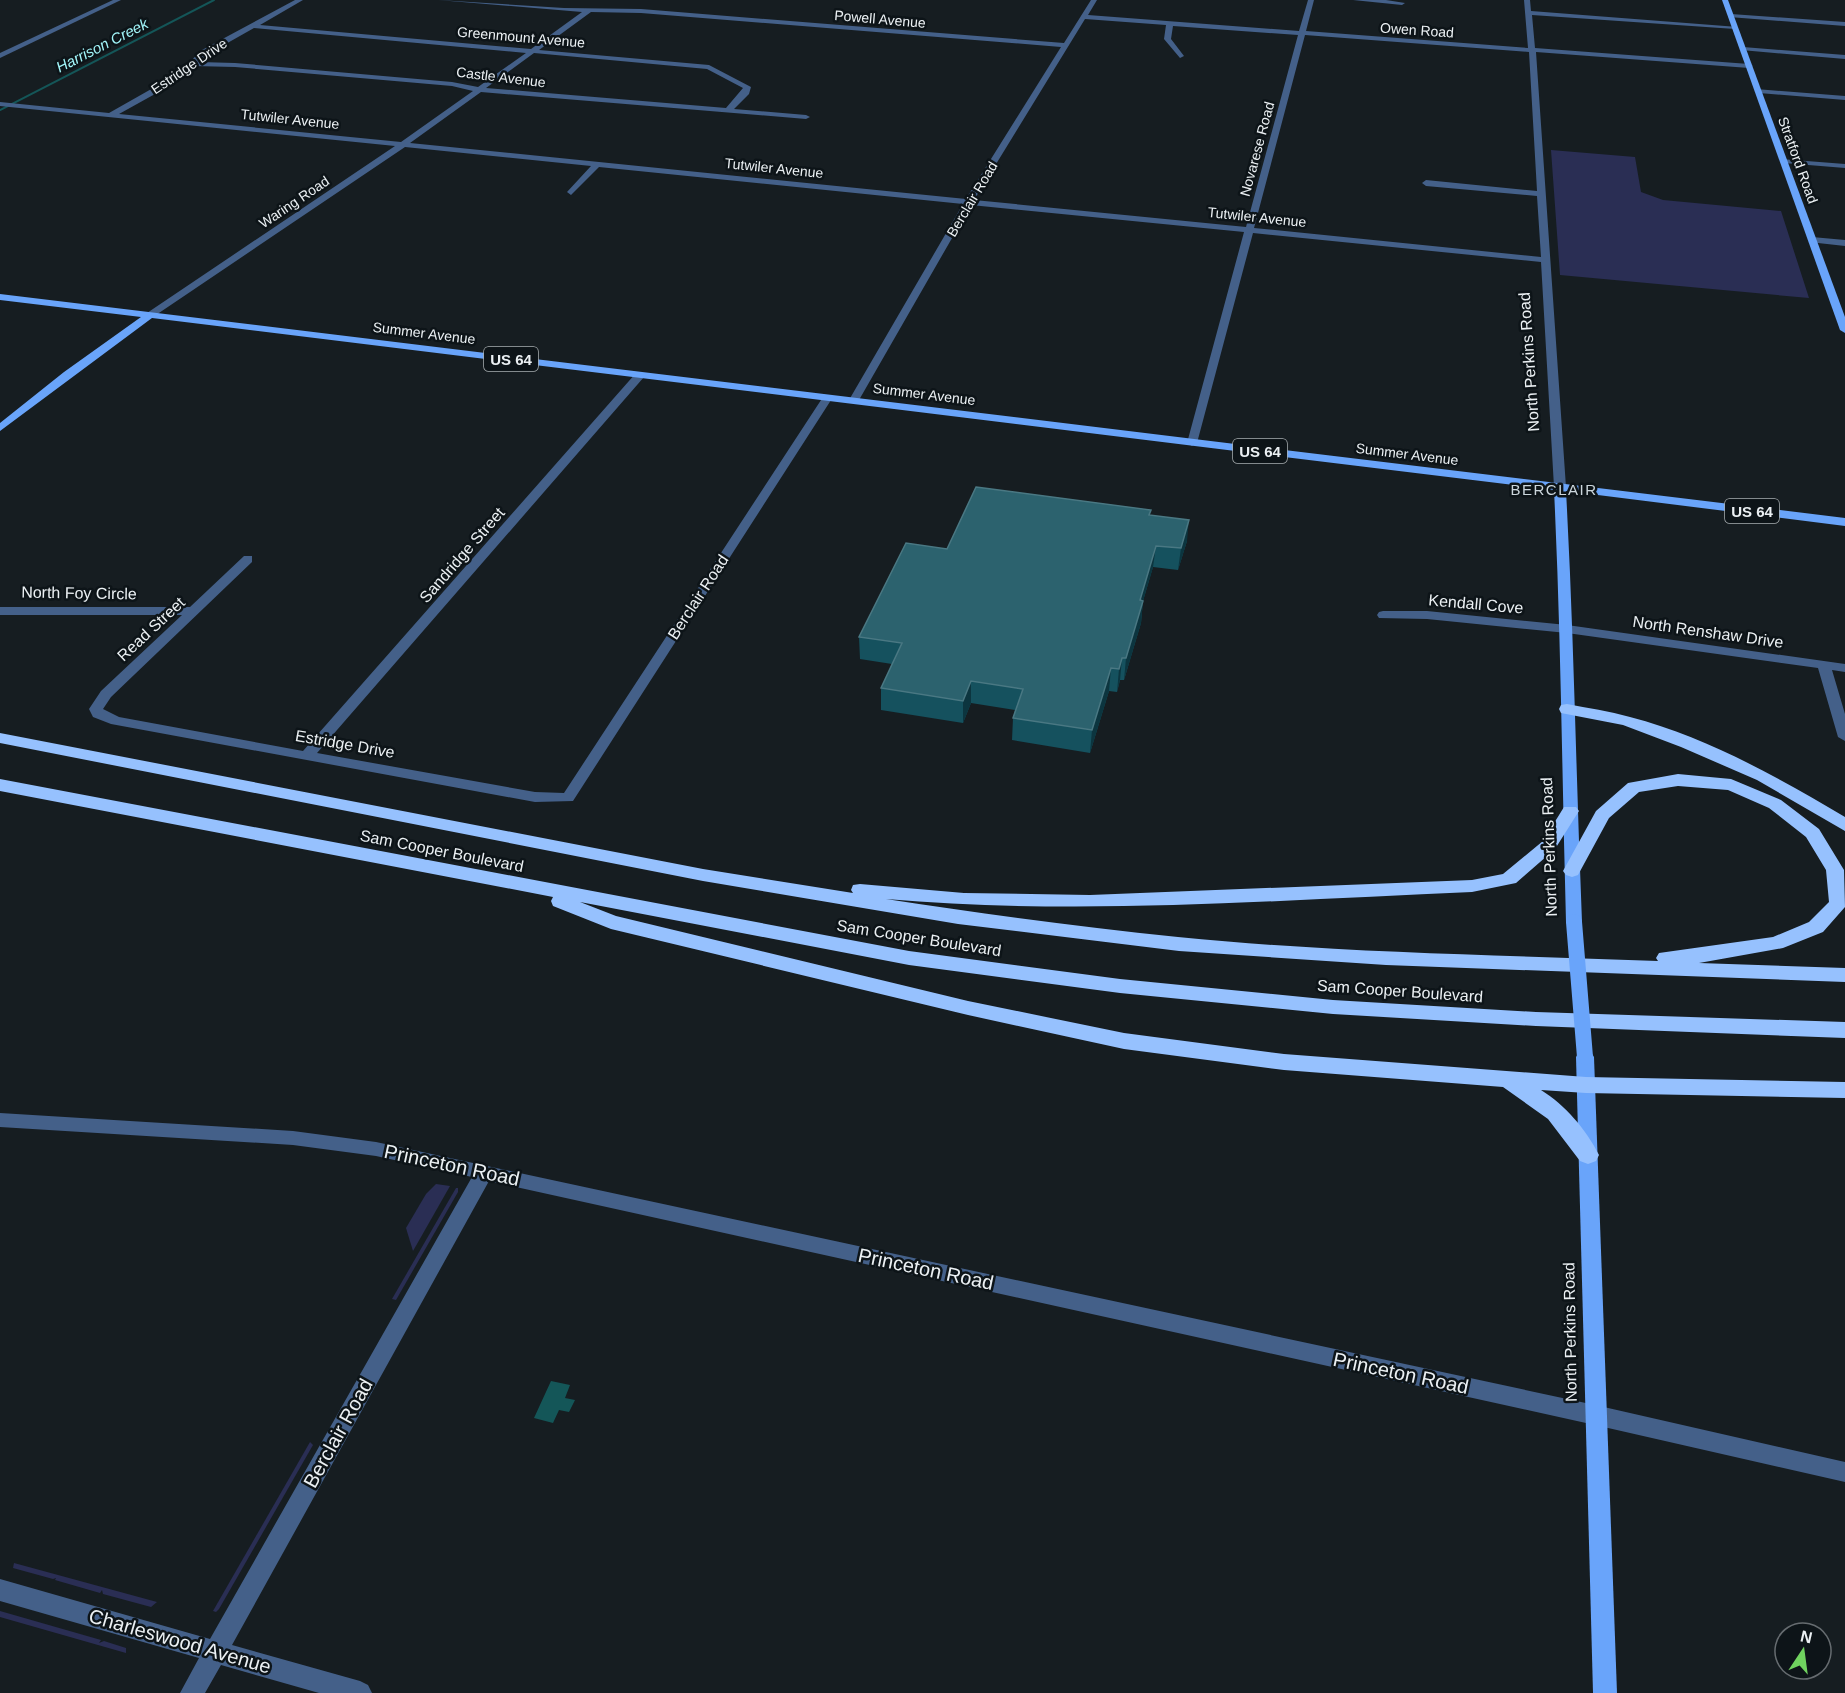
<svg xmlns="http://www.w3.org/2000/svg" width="1845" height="1693" font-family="Helvetica,sans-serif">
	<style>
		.green { fill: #2a2e54 }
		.water { fill: #145658 }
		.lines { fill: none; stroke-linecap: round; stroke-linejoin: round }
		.stream { stroke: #145658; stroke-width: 2 }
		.minor { fill: #446089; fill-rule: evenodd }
		.major { fill: #69a4fa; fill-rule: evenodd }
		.highway { fill: #96c1fe; fill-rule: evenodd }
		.major-bridge { stroke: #69a4fa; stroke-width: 16 }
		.wall { fill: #15515e }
		.shaded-wall { fill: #0c353f }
		.building { fill: #2c626e; stroke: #4a7883; stroke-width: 1.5 }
		.labels { text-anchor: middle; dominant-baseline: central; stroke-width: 5; stroke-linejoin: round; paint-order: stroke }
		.far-street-label { font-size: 14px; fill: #ebf0f3; stroke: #0d1418 }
		.far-water-label { font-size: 15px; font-style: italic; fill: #a2f5f9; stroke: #0d1418 }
		.shield { fill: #0d1418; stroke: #a8aeb1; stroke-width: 1.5 }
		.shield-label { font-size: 15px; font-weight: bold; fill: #ebf0f3 }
		.far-neighbourhood-label { font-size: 15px; letter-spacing: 1.5px; fill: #ccd6dc; stroke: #0d1418 }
		.street-label { font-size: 16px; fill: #ebf0f3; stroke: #0d1418 }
		.near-street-label { font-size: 20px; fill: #ebf0f3; stroke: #0d1418 }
	</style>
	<rect width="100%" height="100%" fill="#161d21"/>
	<!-- green -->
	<g class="green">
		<polygon points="1551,150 1635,157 1641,192 1663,200 1781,211 1809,298 1560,275"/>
		<polygon points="436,1184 450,1186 413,1251 406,1228 426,1194"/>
		<polygon points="456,1188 458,1188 458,1192 396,1300 392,1299"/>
		<polygon points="310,1442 313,1445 219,1609 216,1612 213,1611"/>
		<polygon points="14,1563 157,1602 151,1607 103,1594 102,1590 100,1593 55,1580 56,1578 53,1579 13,1568"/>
		<polygon points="0,1611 101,1640 99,1643 104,1641 126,1648 126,1653 0,1617"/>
	</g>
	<!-- water -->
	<polygon class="water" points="551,1381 570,1385 565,1398 575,1400 569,1412 559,1410 553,1423 534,1418"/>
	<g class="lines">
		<!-- stream -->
		<polyline class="stream" points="0,110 214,0"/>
		<!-- minor -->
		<g class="minor">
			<polygon points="113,0 121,0 0,58 0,53"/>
			<path d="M295 0H303L260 25 531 49 582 12 438 0 564 8 641 9 1064 43 1091 0H1097L1088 15 1299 31 1308 0H1314L1306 31 1528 48 1524 0H1530L1531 11 1738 27 1735 29 1532 15 1535 48 1749 64 1753 66 1749 68 1536 52 1566 487 1560 490 1554 487 1541 262 1253 233 1197 443 1192 446 1187 443 1244 232 971 205 859 400 854 403 849 400 963 204 599 167 571 195 567 192 591 166 405 147 153 317H147V313L395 146 0 106V102L109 113 176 75 202 50ZM591 12 641 13 1061 47 966 199 410 143 481 92 806 119 810 117 806 115 734 109 749 94 751 87 709 65 539 50ZM1085 19 1166 25 1164 39 1180 58 1184 56 1171 39 1173 26 1298 35 1246 227 974 200ZM254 28 526 53 478 87 452 82 235 63 199 62 208 54ZM1305 35 1529 52 1537 191 1426 180 1422 183 1426 186 1537 196 1541 257 1254 228ZM534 53 707 69 743 88 726 108 486 88ZM194 66 235 67 452 86 473 91 401 142 119 114 182 79Z"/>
			<polygon points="1353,0 1386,0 1405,3 1402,5"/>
			<polygon points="1731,14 1845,22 1845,26 1729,17"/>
			<polygon points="1743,47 1845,55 1845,59 1741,50"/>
			<polygon points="1756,89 1845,96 1845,100 1759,93 1756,93"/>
			<polygon points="1781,159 1845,164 1845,168 1784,163 1781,163"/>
			<polygon points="1812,237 1845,240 1845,246 1809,242 1809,238"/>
			<polygon points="640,372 645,375 644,377 317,753 535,792 564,793 823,397 832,395 833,397 573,801 535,802 111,724 93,717 89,709 101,691 182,615 0,615 0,607 190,607 244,556 252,556 252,562 111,697 103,709 119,717 303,751 636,373"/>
			<polygon points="1383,611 1427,611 1567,625 1845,664 1845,672 1832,670 1845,714 1845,741 1838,737 1818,668 1567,633 1427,619 1379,618 1377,615 1379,612"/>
			<polygon points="0,1113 293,1131 376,1142 1595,1405 1845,1462 1845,1482 1595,1425 489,1181 232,1645 360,1681 368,1685 372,1693 319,1693 221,1665 205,1693 180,1693 199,1658 0,1601 0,1579 210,1639 472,1177 376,1156 293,1145 0,1127"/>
		</g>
		<!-- major -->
		<g class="major">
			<polygon points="1722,0 1728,0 1845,317 1845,333 1840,330"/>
			<path d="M0 294 1845 518V526L1566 491C1574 635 1576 778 1582 922L1580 926H1568L1566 922C1562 778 1561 634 1554 490L152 318 0 431V423L64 372 141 317 0 300Z"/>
			<polygon points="1585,1050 1591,1052 1594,1057 1617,1693 1593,1693 1576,1057 1579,1052"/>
		</g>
		<!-- highway -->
		<g class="highway">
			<path d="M1567 704C1588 708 1609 711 1630 717 1707 737 1777 777 1845 817V831L1757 780 1681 747 1623 725 1561 713 1559 709 1561 705Z"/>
			<path d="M0 733 703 869 853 893 851 890 853 885 860 884 964 893 1090 895 1472 880 1503 874 1543 841 1564 807H1576L1579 811 1555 849 1516 883 1472 892C1277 900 1081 916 886 899 983 914 1081 927 1178 937 1337 953 1498 955 1658 961L1656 958 1659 953 1773 937 1809 922 1829 902 1826 870 1806 837 1769 808 1728 790 1678 786 1639 792 1609 818 1578 875 1572 877 1566 875 1563 871 1596 811 1628 783 1678 774 1731 779 1781 800 1819 829 1844 870 1845 907 1823 932 1783 948 1699 963 1845 968V982L1386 965 1179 951 958 924 703 881 0 743Z"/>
			<path d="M0 779 909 951 1120 979 1333 1000 1536 1012 1845 1022V1038L1536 1026 1333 1014 1120 993 909 965 580 902 616 916 968 1001 1124 1033 1284 1054 1586 1077 1845 1082V1098L1586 1093 1541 1090C1565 1105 1586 1129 1599 1155L1596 1161 1588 1164 1580 1161 1548 1119 1503 1087 1284 1070 1124 1049 968 1015 611 929 553 906 551 901 553 897 0 791Z"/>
		</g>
		<!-- major-bridge -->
		<polyline class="major-bridge" points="1574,922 1585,1057"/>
	</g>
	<!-- wall -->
	<polygon class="wall" points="1150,515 1187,541 1178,570 1153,567 1143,601 1141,623 1124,680 1120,680 1117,692 1109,691 1090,753 1012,740 1013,718 1015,710 971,703 963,723 881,710 881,688 892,664 860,659 859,637 947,549"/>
	<!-- shaded-wall -->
	<g class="shaded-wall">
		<polygon points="1189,520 1187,541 1178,570 1181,548"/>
		<polygon points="1156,546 1153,567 1143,601 1141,623 1124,680 1126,658 1140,600"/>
		<polygon points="1122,658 1120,680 1117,692 1119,669"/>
		<polygon points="1111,668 1109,691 1090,753 1092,730"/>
		<polygon points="971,681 971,703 963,723 963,701"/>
	</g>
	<!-- building -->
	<polygon class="building" points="976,487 1151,510 1149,515 1189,520 1181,548 1156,546 1140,600 1143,601 1126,658 1122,658 1119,669 1111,668 1092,730 1013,718 1023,689 971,681 963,701 881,688 902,643 859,637 906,543 947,549"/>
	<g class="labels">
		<!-- far-street labels -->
		<g class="far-street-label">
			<text transform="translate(880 19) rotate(5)">Powell Avenue</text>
			<text transform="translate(1417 30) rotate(4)">Owen Road</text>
			<text transform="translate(521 37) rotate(5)">Greenmount Avenue</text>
			<text transform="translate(189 66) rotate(-34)">Estridge Drive</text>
			<text transform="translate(501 77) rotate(7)">Castle Avenue</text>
			<text transform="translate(290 119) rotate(6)">Tutwiler Avenue</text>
			<text transform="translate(1257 149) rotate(-75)">Novarese Road</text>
			<text transform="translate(1798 160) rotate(70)">Stratford Road</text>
			<text transform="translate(774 168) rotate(6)">Tutwiler Avenue</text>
			<text transform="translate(972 199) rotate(-59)">Berclair Road</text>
			<text transform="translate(294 202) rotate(-34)">Waring Road</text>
			<text transform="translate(1257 217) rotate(6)">Tutwiler Avenue</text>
			<text transform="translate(424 333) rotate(7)">Summer Avenue</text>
			<text transform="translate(924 394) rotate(7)">Summer Avenue</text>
			<text transform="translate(1407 454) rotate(7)">Summer Avenue</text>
		</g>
		<!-- far-water labels -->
		<g class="far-water-label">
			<text transform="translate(102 45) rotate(-27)">Harrison Creek</text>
		</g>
		<!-- shield labels -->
		<g class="shield">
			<rect x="484" y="347" width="54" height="24" rx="4.5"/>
			<rect x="1233" y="439" width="54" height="24" rx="4.5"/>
			<rect x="1725" y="499" width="54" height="24" rx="4.5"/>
		</g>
		<g class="shield-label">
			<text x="511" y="359">US 64</text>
			<text x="1260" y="451">US 64</text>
			<text x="1752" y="511">US 64</text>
		</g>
		<!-- far-neighbourhood labels -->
		<g class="far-neighbourhood-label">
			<text x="1554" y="489">BERCLAIR</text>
		</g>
		<!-- street labels -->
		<g class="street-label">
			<text transform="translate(1529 362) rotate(-94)">North Perkins Road</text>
			<text transform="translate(462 555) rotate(-49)">Sandridge Street</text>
			<text transform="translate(79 593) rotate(1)">North Foy Circle</text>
			<text transform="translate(698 597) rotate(-57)">Berclair Road</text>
			<text transform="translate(1476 604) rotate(5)">Kendall Cove</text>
			<text transform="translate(151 629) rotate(-43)">Read Street</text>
			<text transform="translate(1708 632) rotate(8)">North Renshaw Drive</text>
			<text transform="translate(345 744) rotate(10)">Estridge Drive</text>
			<text transform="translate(1549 847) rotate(-92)">North Perkins Road</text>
			<text transform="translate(442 851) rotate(11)">Sam Cooper Boulevard</text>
			<text transform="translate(919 938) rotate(9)">Sam Cooper Boulevard</text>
			<text transform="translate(1400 991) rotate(4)">Sam Cooper Boulevard</text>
			<text transform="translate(1570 1332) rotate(-91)">North Perkins Road</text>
		</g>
		<!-- near-street labels -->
		<g class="near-street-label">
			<text transform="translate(452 1165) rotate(12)">Princeton Road</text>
			<text transform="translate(926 1269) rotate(12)">Princeton Road</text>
			<text transform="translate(1401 1373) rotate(12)">Princeton Road</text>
			<text transform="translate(338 1433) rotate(-61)">Berclair Road</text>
			<text transform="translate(180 1641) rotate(16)">Charleswood Avenue</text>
		</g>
	</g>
	<!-- north arrow -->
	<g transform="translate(1803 1651) rotate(13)"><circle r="28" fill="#0d1418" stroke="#666c70" stroke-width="1.5"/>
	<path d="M0-4.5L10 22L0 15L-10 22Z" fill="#70d35f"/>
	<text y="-9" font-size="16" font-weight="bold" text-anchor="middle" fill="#ebf0f3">N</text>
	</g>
</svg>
